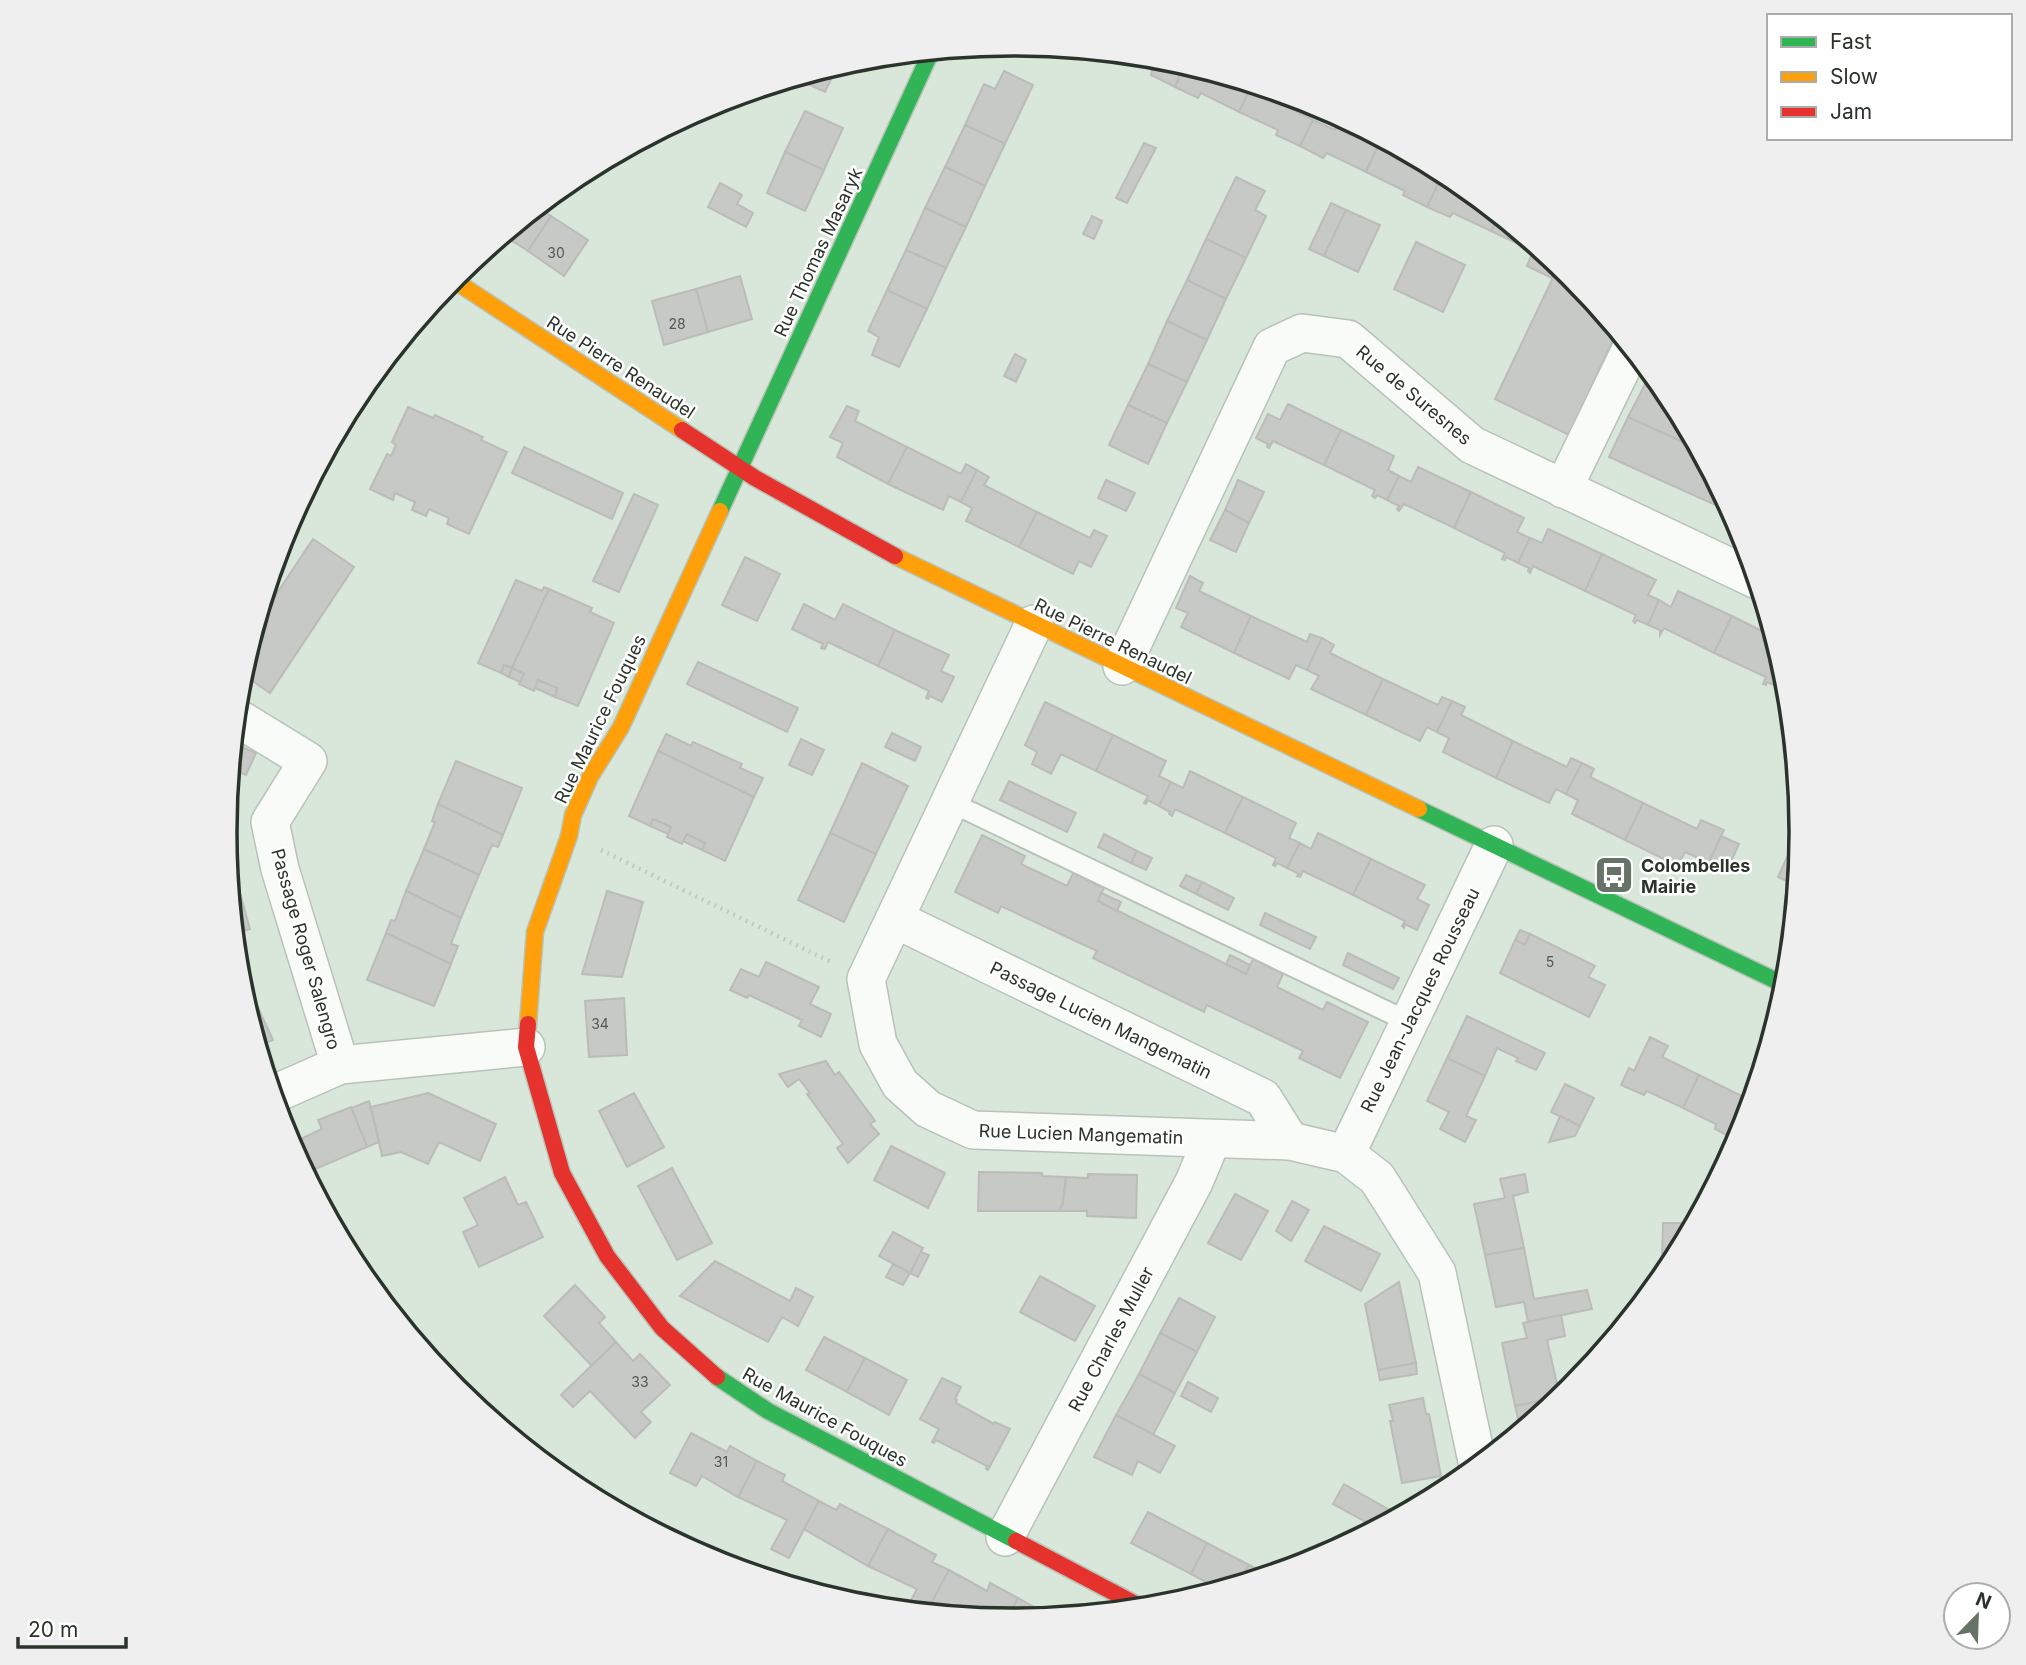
<svg xmlns="http://www.w3.org/2000/svg" width="2026" height="1665" font-family="Inter,sans-serif">
	<style>
		.green { fill: #c8d7c9 }
		.building { fill: #c7c9c7; stroke: #bbbcba; stroke-width: 2 }
		.lines { fill: none; stroke-linecap: round; stroke-linejoin: round }
		.lane-casing { stroke: #b8c3b8; stroke-width: 23 }
		.street-casing { stroke: #b8c3b8; stroke-width: 40 }
		.fast-casing { stroke: #b8c3b8; stroke-width: 19 }
		.slow-casing { stroke: #b8c3b8; stroke-width: 19 }
		.jam-casing { stroke: #b8c3b8; stroke-width: 19 }
		.path { stroke: #c4c8c4; stroke-width: 4.5; stroke-dasharray: 2 5; stroke-linecap: butt }
		.lane { stroke: #f9fbf9; stroke-width: 19 }
		.street { stroke: #f9fbf9; stroke-width: 37 }
		.fast { stroke: #30b455; stroke-width: 16 }
		.slow { stroke: #ff9f0a; stroke-width: 16 }
		.jam { stroke: #e5322d; stroke-width: 16 }
		.labels { text-anchor: middle; dominant-baseline: central; stroke-width: 5; stroke-linejoin: round; paint-order: stroke }
		.number-label { font-size: 14px; fill: #525952 }
		.street-label { font-size: 18px; fill: #2b342b; stroke: #fff }
		.poi-label { font-size: 18px; font-weight: bold; fill: #2b342b; stroke: #fff; text-anchor: start }
		.rim { fill: none; stroke: #2b342b; stroke-width: 3.5 }
	</style>
	<rect width="100%" height="100%" fill="#d9e7da"/>
	<!-- green -->
	<polygon class="green" points="378,1296 379,1295 581,1492 455,1390"/>
	<!-- building -->
	<g class="building">
		<polygon points="1119,54 1167,59 1185,64 1175,87 1151,75 1152,70"/>
		<polygon points="1185,64 1252,85 1239,112 1201,93 1198,98 1175,87"/>
		<polygon points="837,67 825,92 795,78 836,66"/>
		<polygon points="1004,71 1033,85 1005,144 965,125 984,84 995,89"/>
		<polygon points="1252,85 1296,98 1291,109 1313,120 1300,146 1276,135 1278,130 1239,112"/>
		<polygon points="805,111 843,128 824,170 785,152"/>
		<polygon points="1341,118 1381,139 1366,172 1327,153 1323,158 1300,146 1313,120 1335,130"/>
		<polygon points="965,125 1005,144 985,186 945,167"/>
		<polygon points="1381,139 1422,161 1418,169 1440,180 1427,207 1403,195 1405,191 1366,172"/>
		<polygon points="1144,143 1156,148 1127,203 1116,198"/>
		<polygon points="785,152 824,170 805,211 767,193"/>
		<polygon points="945,167 985,186 966,227 925,208"/>
		<polygon points="1236,177 1265,191 1255,210 1266,216 1246,258 1206,239"/>
		<polygon points="1440,180 1462,190 1464,187 1499,216 1491,231 1453,213 1450,217 1427,207"/>
		<polygon points="720,183 742,195 737,204 753,213 746,227 708,207"/>
		<polygon points="1331,203 1346,210 1324,256 1309,249"/>
		<polygon points="538,207 551,216 528,251 503,235"/>
		<polygon points="925,208 966,227 946,268 906,250"/>
		<polygon points="1346,210 1380,225 1358,272 1324,256"/>
		<polygon points="551,216 588,240 564,276 528,251"/>
		<polygon points="1092,216 1102,221 1094,239 1083,234"/>
		<polygon points="1499,216 1559,265 1552,278 1527,266 1533,251 1491,231"/>
		<polygon points="1206,239 1246,258 1226,299 1187,280"/>
		<polygon points="1416,242 1465,265 1443,312 1394,289"/>
		<polygon points="906,250 946,268 927,309 887,290"/>
		<polygon points="1559,265 1571,275 1617,331 1569,435 1495,399"/>
		<polygon points="740,276 752,319 708,332 696,289"/>
		<polygon points="1187,280 1226,299 1207,340 1167,321"/>
		<polygon points="696,289 708,332 664,345 652,301"/>
		<polygon points="887,290 927,309 899,367 872,355 879,337 868,331"/>
		<polygon points="1167,321 1207,340 1187,382 1148,364"/>
		<polygon points="1015,354 1026,360 1016,382 1004,376"/>
		<polygon points="1148,364 1187,382 1167,423 1128,405"/>
		<polygon points="1651,373 1669,395 1698,449 1628,417"/>
		<polygon points="1288,404 1341,430 1324,465 1273,441 1269,448 1267,447 1268,444 1256,438 1268,414 1280,420"/>
		<polygon points="1128,405 1167,423 1148,464 1109,445"/>
		<polygon points="847,406 859,411 855,421 907,447 888,484 837,457 843,443 830,437"/>
		<polygon points="408,407 433,418 435,415 483,437 481,440 507,452 469,534 447,524 449,518 429,509 426,516 412,510 415,502 395,493 393,500 370,489 387,454 391,456 396,445 392,442"/>
		<polygon points="1628,417 1698,449 1731,512 1609,457"/>
		<polygon points="1341,430 1394,456 1388,470 1399,476 1387,500 1377,495 1375,498 1372,496 1375,490 1324,465"/>
		<polygon points="524,447 623,493 612,519 512,473"/>
		<polygon points="907,447 961,474 966,464 977,470 961,502 949,496 943,510 888,484"/>
		<polygon points="1418,467 1471,492 1454,528 1404,504 1399,511 1397,509 1399,506 1387,500 1399,476 1411,482"/>
		<polygon points="977,470 989,477 984,485 1037,512 1019,547 966,521 972,508 961,502"/>
		<polygon points="1106,480 1135,493 1126,511 1098,498"/>
		<polygon points="1238,480 1264,492 1249,523 1225,510"/>
		<polygon points="1471,492 1524,518 1517,532 1530,538 1518,563 1506,557 1505,560 1502,559 1505,553 1454,528"/>
		<polygon points="634,494 658,505 619,592 593,581"/>
		<polygon points="1225,510 1249,523 1236,552 1210,540"/>
		<polygon points="1037,512 1090,538 1094,530 1107,536 1091,567 1079,561 1073,574 1019,547"/>
		<polygon points="1548,529 1602,554 1585,591 1533,566 1530,573 1528,571 1529,568 1518,563 1530,538 1542,543"/>
		<polygon points="313,539 354,567 270,693 241,673 256,625"/>
		<polygon points="1602,554 1656,580 1648,595 1659,600 1648,625 1637,620 1635,623 1633,621 1636,615 1585,591"/>
		<polygon points="745,557 780,574 757,621 722,605"/>
		<polygon points="1190,576 1203,583 1199,591 1251,616 1234,653 1181,627 1188,613 1176,608"/>
		<polygon points="516,580 542,591 544,587 549,589 512,668 504,665 501,673 478,663"/>
		<polygon points="549,589 592,608 590,612 614,623 578,706 555,697 557,688 538,680 534,691 519,684 524,674 512,668"/>
		<polygon points="1678,591 1732,616 1714,653 1664,628 1660,635 1660,630 1648,625 1659,600 1671,607"/>
		<polygon points="804,604 835,620 843,604 895,630 878,666 828,642 825,649 821,648 823,644 792,629"/>
		<polygon points="1251,616 1307,642 1310,634 1322,638 1307,670 1296,665 1289,679 1234,653"/>
		<polygon points="1732,616 1774,637 1787,679 1788,691 1767,682 1766,685 1763,684 1766,677 1714,653"/>
		<polygon points="895,630 949,655 941,671 954,677 942,702 930,696 928,699 926,698 929,691 878,666"/>
		<polygon points="1322,638 1334,645 1330,653 1383,679 1366,715 1311,689 1319,676 1307,670"/>
		<polygon points="698,662 798,708 787,732 687,684"/>
		<polygon points="504,665 512,668 509,677 501,673"/>
		<polygon points="512,668 524,674 520,682 509,677"/>
		<polygon points="1383,679 1438,705 1442,697 1452,701 1437,732 1427,727 1420,741 1366,715"/>
		<polygon points="538,680 557,688 555,697 535,688"/>
		<polygon points="1452,701 1465,707 1461,715 1513,741 1496,778 1443,752 1449,738 1437,732"/>
		<polygon points="1045,702 1113,735 1096,771 1061,754 1051,774 1032,764 1037,752 1025,745"/>
		<polygon points="892,733 921,747 915,761 885,747"/>
		<polygon points="666,734 691,746 693,742 742,764 740,768 763,778 754,797 658,751"/>
		<polygon points="1113,735 1166,761 1159,776 1171,782 1159,806 1148,800 1146,804 1144,803 1148,796 1096,771"/>
		<polygon points="801,739 824,750 812,775 789,765"/>
		<polygon points="1513,741 1567,767 1571,758 1582,763 1566,794 1556,789 1549,803 1496,778"/>
		<polygon points="233,743 256,753 246,775 231,769"/>
		<polygon points="658,751 754,797 725,861 702,850 705,843 687,834 682,844 667,837 671,827 653,819 650,826 629,816"/>
		<polygon points="456,761 522,788 503,835 438,804"/>
		<polygon points="862,763 908,786 876,854 830,833"/>
		<polygon points="1582,763 1594,769 1590,777 1643,803 1625,840 1572,814 1578,800 1566,794"/>
		<polygon points="1190,771 1243,797 1225,833 1175,809 1172,816 1169,814 1170,812 1159,806 1171,782 1183,788"/>
		<polygon points="1009,781 1076,813 1067,832 1000,800"/>
		<polygon points="1243,797 1296,823 1289,838 1300,843 1287,868 1277,863 1275,866 1273,865 1276,858 1225,833"/>
		<polygon points="1643,803 1697,829 1701,820 1724,830 1709,863 1685,852 1678,866 1625,840"/>
		<polygon points="438,804 503,835 498,847 492,845 479,875 424,849 435,822 432,821"/>
		<polygon points="653,819 671,827 668,834 650,826"/>
		<polygon points="830,833 876,854 844,922 798,900"/>
		<polygon points="1318,833 1371,859 1353,895 1303,871 1300,877 1297,876 1299,874 1287,868 1300,843 1311,849"/>
		<polygon points="687,834 705,843 702,850 683,841"/>
		<polygon points="1104,834 1137,851 1131,863 1098,847"/>
		<polygon points="982,835 1025,856 1021,864 1067,886 1073,873 1104,888 1098,901 1246,974 1253,959 1283,974 1277,987 1323,1010 1327,1002 1368,1022 1340,1078 1299,1058 1303,1051 1207,1005 1204,1012 1093,958 1097,951 1001,906 998,913 955,892"/>
		<polygon points="1797,835 1801,837 1797,886 1778,877"/>
		<polygon points="1721,836 1739,844 1726,873 1708,865"/>
		<polygon points="227,846 250,929 234,934 226,847"/>
		<polygon points="424,849 479,875 461,918 406,891"/>
		<polygon points="1137,851 1152,858 1146,870 1131,863"/>
		<polygon points="1371,859 1425,885 1417,899 1429,905 1417,930 1405,924 1404,928 1402,926 1405,921 1353,895"/>
		<polygon points="1186,875 1202,882 1196,894 1180,886"/>
		<polygon points="1202,882 1234,898 1228,910 1196,894"/>
		<polygon points="406,891 461,918 451,944 458,946 451,964 386,933 391,920 395,921"/>
		<polygon points="607,891 643,902 622,977 582,974"/>
		<polygon points="1101,893 1121,902 1117,911 1098,901"/>
		<polygon points="1265,913 1316,937 1310,949 1260,925"/>
		<polygon points="1520,930 1530,934 1525,945 1515,940"/>
		<polygon points="386,933 451,964 434,1006 367,980"/>
		<polygon points="1530,934 1595,966 1588,977 1605,985 1589,1017 1500,973 1515,940 1525,945"/>
		<polygon points="1348,953 1399,978 1393,989 1343,965"/>
		<polygon points="1230,955 1250,965 1246,974 1226,964"/>
		<polygon points="766,962 819,987 810,1004 831,1014 821,1037 799,1026 802,1020 749,995 747,998 730,990 741,969 759,977"/>
		<polygon points="624,998 627,1055 589,1057 585,1001"/>
		<polygon points="254,999 273,1040 258,1046 244,1003"/>
		<polygon points="1467,1016 1545,1053 1536,1070 1516,1061 1518,1058 1497,1048 1485,1076 1447,1058"/>
		<polygon points="1650,1037 1668,1046 1662,1057 1699,1075 1683,1108 1647,1091 1644,1095 1621,1085 1629,1068 1634,1071"/>
		<polygon points="1447,1058 1485,1076 1466,1116 1476,1120 1465,1142 1440,1129 1449,1112 1427,1101"/>
		<polygon points="826,1061 835,1075 839,1072 875,1121 870,1124 879,1134 848,1163 837,1148 843,1144 807,1094 810,1093 799,1079 788,1087 779,1074"/>
		<polygon points="1699,1075 1752,1101 1743,1122 1745,1123 1738,1141 1715,1129 1716,1124 1683,1108"/>
		<polygon points="1565,1084 1594,1098 1580,1126 1551,1112"/>
		<polygon points="428,1093 496,1124 480,1161 439,1142 428,1164 401,1152 382,1156 371,1107"/>
		<polygon points="634,1093 664,1147 627,1167 599,1111"/>
		<polygon points="369,1101 379,1142 367,1147 351,1108"/>
		<polygon points="351,1107 367,1147 306,1173 294,1142 322,1129 318,1120"/>
		<polygon points="1560,1116 1580,1126 1575,1136 1549,1142"/>
		<polygon points="294,1142 306,1173 305,1173 289,1143"/>
		<polygon points="891,1146 945,1173 928,1208 874,1180"/>
		<polygon points="672,1168 712,1243 677,1260 638,1186"/>
		<polygon points="979,1172 1042,1173 1042,1176 1066,1177 1063,1203 1059,1211 978,1211"/>
		<polygon points="1088,1174 1137,1175 1136,1218 1087,1216 1087,1211 1059,1211 1063,1203 1066,1177 1088,1178"/>
		<polygon points="1525,1174 1528,1192 1513,1196 1524,1248 1485,1255 1474,1204 1505,1198 1500,1179"/>
		<polygon points="505,1177 518,1205 526,1202 543,1237 479,1267 463,1232 478,1225 464,1198"/>
		<polygon points="1235,1194 1268,1211 1241,1260 1208,1243"/>
		<polygon points="1292,1201 1309,1210 1291,1241 1276,1231"/>
		<polygon points="1663,1223 1694,1223 1674,1261 1662,1261"/>
		<polygon points="1324,1226 1380,1254 1361,1291 1305,1261"/>
		<polygon points="893,1232 923,1248 910,1273 879,1256"/>
		<polygon points="1524,1248 1534,1299 1587,1290 1592,1309 1528,1322 1524,1302 1496,1307 1485,1255"/>
		<polygon points="921,1252 929,1255 918,1277 910,1273"/>
		<polygon points="715,1261 790,1301 796,1288 813,1297 798,1326 782,1317 768,1342 680,1296"/>
		<polygon points="893,1264 910,1273 903,1285 886,1277"/>
		<polygon points="1040,1276 1095,1306 1075,1341 1020,1312"/>
		<polygon points="1399,1282 1416,1363 1378,1370 1365,1304"/>
		<polygon points="575,1285 605,1317 599,1323 616,1342 592,1366 544,1316"/>
		<polygon points="1179,1298 1215,1317 1197,1352 1160,1333"/>
		<polygon points="1561,1315 1565,1336 1547,1340 1560,1397 1515,1406 1502,1343 1527,1338 1523,1323"/>
		<polygon points="1160,1333 1197,1352 1175,1393 1139,1374"/>
		<polygon points="824,1337 865,1358 847,1392 806,1370"/>
		<polygon points="616,1342 633,1361 640,1354 670,1385 641,1412 651,1422 635,1438 590,1391 573,1407 561,1395"/>
		<polygon points="865,1358 907,1380 889,1415 847,1392"/>
		<polygon points="1416,1363 1417,1374 1380,1380 1378,1370"/>
		<polygon points="1139,1374 1175,1393 1153,1435 1116,1415"/>
		<polygon points="942,1378 961,1387 955,1399 957,1400 956,1403 994,1424 995,1422 1010,1429 988,1470 986,1469 987,1466 936,1440 934,1443 932,1442 939,1429 920,1419"/>
		<polygon points="1188,1382 1218,1398 1211,1412 1181,1396"/>
		<polygon points="1560,1397 1560,1399 1521,1431 1515,1406"/>
		<polygon points="1423,1398 1426,1414 1429,1414 1441,1476 1402,1483 1390,1421 1393,1421 1389,1405"/>
		<polygon points="1116,1415 1175,1446 1160,1473 1138,1461 1132,1475 1094,1457"/>
		<polygon points="691,1433 727,1452 730,1446 757,1461 738,1497 702,1476 696,1486 670,1473"/>
		<polygon points="757,1461 785,1475 782,1481 819,1501 789,1558 771,1549 787,1520 738,1497"/>
		<polygon points="1344,1484 1388,1509 1377,1528 1333,1504"/>
		<polygon points="819,1501 836,1510 840,1504 888,1529 868,1566 804,1529"/>
		<polygon points="1148,1512 1207,1543 1191,1574 1131,1543"/>
		<polygon points="888,1529 936,1555 932,1562 949,1570 927,1612 909,1604 917,1589 868,1566"/>
		<polygon points="1207,1543 1249,1565 1238,1584 1221,1590 1191,1574"/>
		<polygon points="1249,1565 1269,1575 1238,1584"/>
		<polygon points="949,1570 987,1591 990,1583 1018,1598 1006,1621 926,1613"/>
		<polygon points="1018,1598 1045,1613 1042,1618 1006,1621"/>
	</g>
	<g class="lines">
		<!-- lane casing -->
		<g class="lane-casing">
			<polyline id="lane" points="950,802 1409,1022"/>
		</g>
		<!-- street casing -->
		<g class="street-casing">
			<g id="street">
				<polyline points="1563,489 1631,349"/>
				<polyline points="1034,624 866,979 878,1044 900,1084 928,1109 973,1130 1290,1141 1346,1154 1377,1178 1437,1273 1478,1466"/>
				<polyline points="1122,666 1272,347 1302,333 1348,339 1472,445 1757,580"/>
				<polyline points="236,717 308,761 270,822 280,869 340,1065"/>
				<polyline points="895,919 1263,1098 1290,1141"/>
				<polyline points="272,1095 340,1065 526,1047"/>
				<polyline points="1346,1154 1494,845"/>
				<polyline points="1005,1537 1194,1182 1212,1139"/>
			</g>
		</g>
		<!-- fast casing -->
		<g class="fast-casing">
			<g id="fast">
				<polyline points="720,511 931,52"/>
				<polyline points="1419,809 1787,986"/>
				<polyline points="717,1377 768,1411 1016,1541"/>
			</g>
		</g>
		<!-- slow casing -->
		<g class="slow-casing">
			<g id="slow">
				<polyline points="452,279 682,430"/>
				<polyline points="895,556 1419,809"/>
				<polyline points="528,1024 535,932 569,836 573,815 590,777 621,727 720,511"/>
			</g>
		</g>
		<!-- jam casing -->
		<g class="jam-casing">
			<g id="jam">
				<polyline points="682,430 755,478 895,556"/>
				<polyline points="528,1024 526,1047 562,1173 607,1256 662,1328 717,1377"/>
				<polyline points="1016,1541 1143,1608"/>
			</g>
		</g>
		<!-- path -->
		<polyline class="path" points="601,850 833,963"/>
		<!-- lane -->
		<use href="#lane" class="lane"/>
		<!-- street -->
		<use href="#street" class="street"/>
		<!-- fast -->
		<use href="#fast" class="fast"/>
		<!-- slow -->
		<use href="#slow" class="slow"/>
		<!-- jam -->
		<use href="#jam" class="jam"/>
	</g>
	<!-- icons -->
	<defs>
		<g id="bus-square" transform="scale(2.0125)"><rect x="-9" y="-9" width="18" height="18" rx="4" fill="#687368" stroke="#fff"/><path d="M-5-6H5V4H4V6H2V4H-2V6H-4V4H-5ZM-3.5-4V0h7V-4ZM-3.5 1.2v1.5H-2V1.2ZM2 1.2v1.5H3.5V1.2Z" fill="#fff"/></g>
	</defs>
	<g fill-rule="evenodd">
		<use href="#bus-square" x="1614" y="875"/>
	</g>
	<g class="labels">
		<!-- number labels -->
		<g class="number-label">
			<text x="556" y="252">30</text>
			<text x="677" y="323">28</text>
			<text x="1550" y="961">5</text>
			<text x="600" y="1023">34</text>
			<text x="640" y="1381">33</text>
			<text x="721" y="1461">31</text>
		</g>
		<!-- street labels -->
		<g class="street-label">
			<text transform="translate(818 252) rotate(-65)">Rue Thomas Masaryk</text>
			<text transform="translate(621 367) rotate(33)">Rue Pierre Renaudel</text>
			<text transform="translate(1414 395) rotate(40)">Rue de Suresnes</text>
			<text transform="translate(1113 641) rotate(26)">Rue Pierre Renaudel</text>
			<text transform="translate(600 719) rotate(-64)">Rue Maurice Fouques</text>
			<text transform="translate(306 949) rotate(74)">Passage Roger Salengro</text>
			<text transform="translate(1420 1000) rotate(-64)">Rue Jean-Jacques Rousseau</text>
			<text transform="translate(1101 1020) rotate(26)">Passage Lucien Mangematin</text>
			<text transform="translate(1081 1134) rotate(2)">Rue Lucien Mangematin</text>
			<text transform="translate(1111 1339) rotate(-62)">Rue Charles Muller</text>
			<text transform="translate(825 1417) rotate(29)">Rue Maurice Fouques</text>
		</g>
		<!-- poi labels -->
		<g class="poi-label">
			<text x="1641" y="865">Colombelles<tspan x="1641" dy="21">Mairie</tspan></text>
		</g>
	</g>
	<!-- crop -->
	<path d="M0 0H2026V1665H0ZM237 832a776 776 0 1 1 1552 0a776 776 0 1 1-1552 0Z" fill="#eeefee" fill-rule="evenodd"/>
	<path class="rim" d="M237 832a776 776 0 1 1 1552 0a776 776 0 1 1-1552 0Z"/>
	<!-- legend -->
	<rect x="1767" y="14" width="245" height="126" fill="#ffffff" stroke="#aaaeaa" stroke-width="2"/>
	<rect x="1781" y="37" width="35" height="10" fill="#30b455" stroke="#aaaeaa" stroke-width="2"/>
	<text x="1830" y="49" font-size="21" fill="#2b342b">Fast</text>
	<rect x="1781" y="72" width="35" height="10" fill="#ff9f0a" stroke="#aaaeaa" stroke-width="2"/>
	<text x="1830" y="84" font-size="21" fill="#2b342b">Slow</text>
	<rect x="1781" y="107" width="35" height="10" fill="#e5322d" stroke="#aaaeaa" stroke-width="2"/>
	<text x="1830" y="119" font-size="21" fill="#2b342b">Jam</text>
	<!-- north arrow -->
	<g transform="translate(1977 1616) rotate(23)"><circle r="33" fill="#ffffff" stroke="#aaaeaa" stroke-width="2"/>
	<path d="M0-5L12 26L0 18L-12 26Z" fill="#687368"/>
	<text y="-10" font-size="19" font-weight="bold" text-anchor="middle" fill="#2b342b">N</text>
	</g>
	<!-- scale -->
	<path d="M18 1637v10h108v-10" fill="none" stroke="#2b342b" stroke-width="3.5"/>
	<text x="28" y="1637" font-size="21" fill="#2b342b" stroke="#ffffff" stroke-width="5" paint-order="stroke">20 m</text>
</svg>
